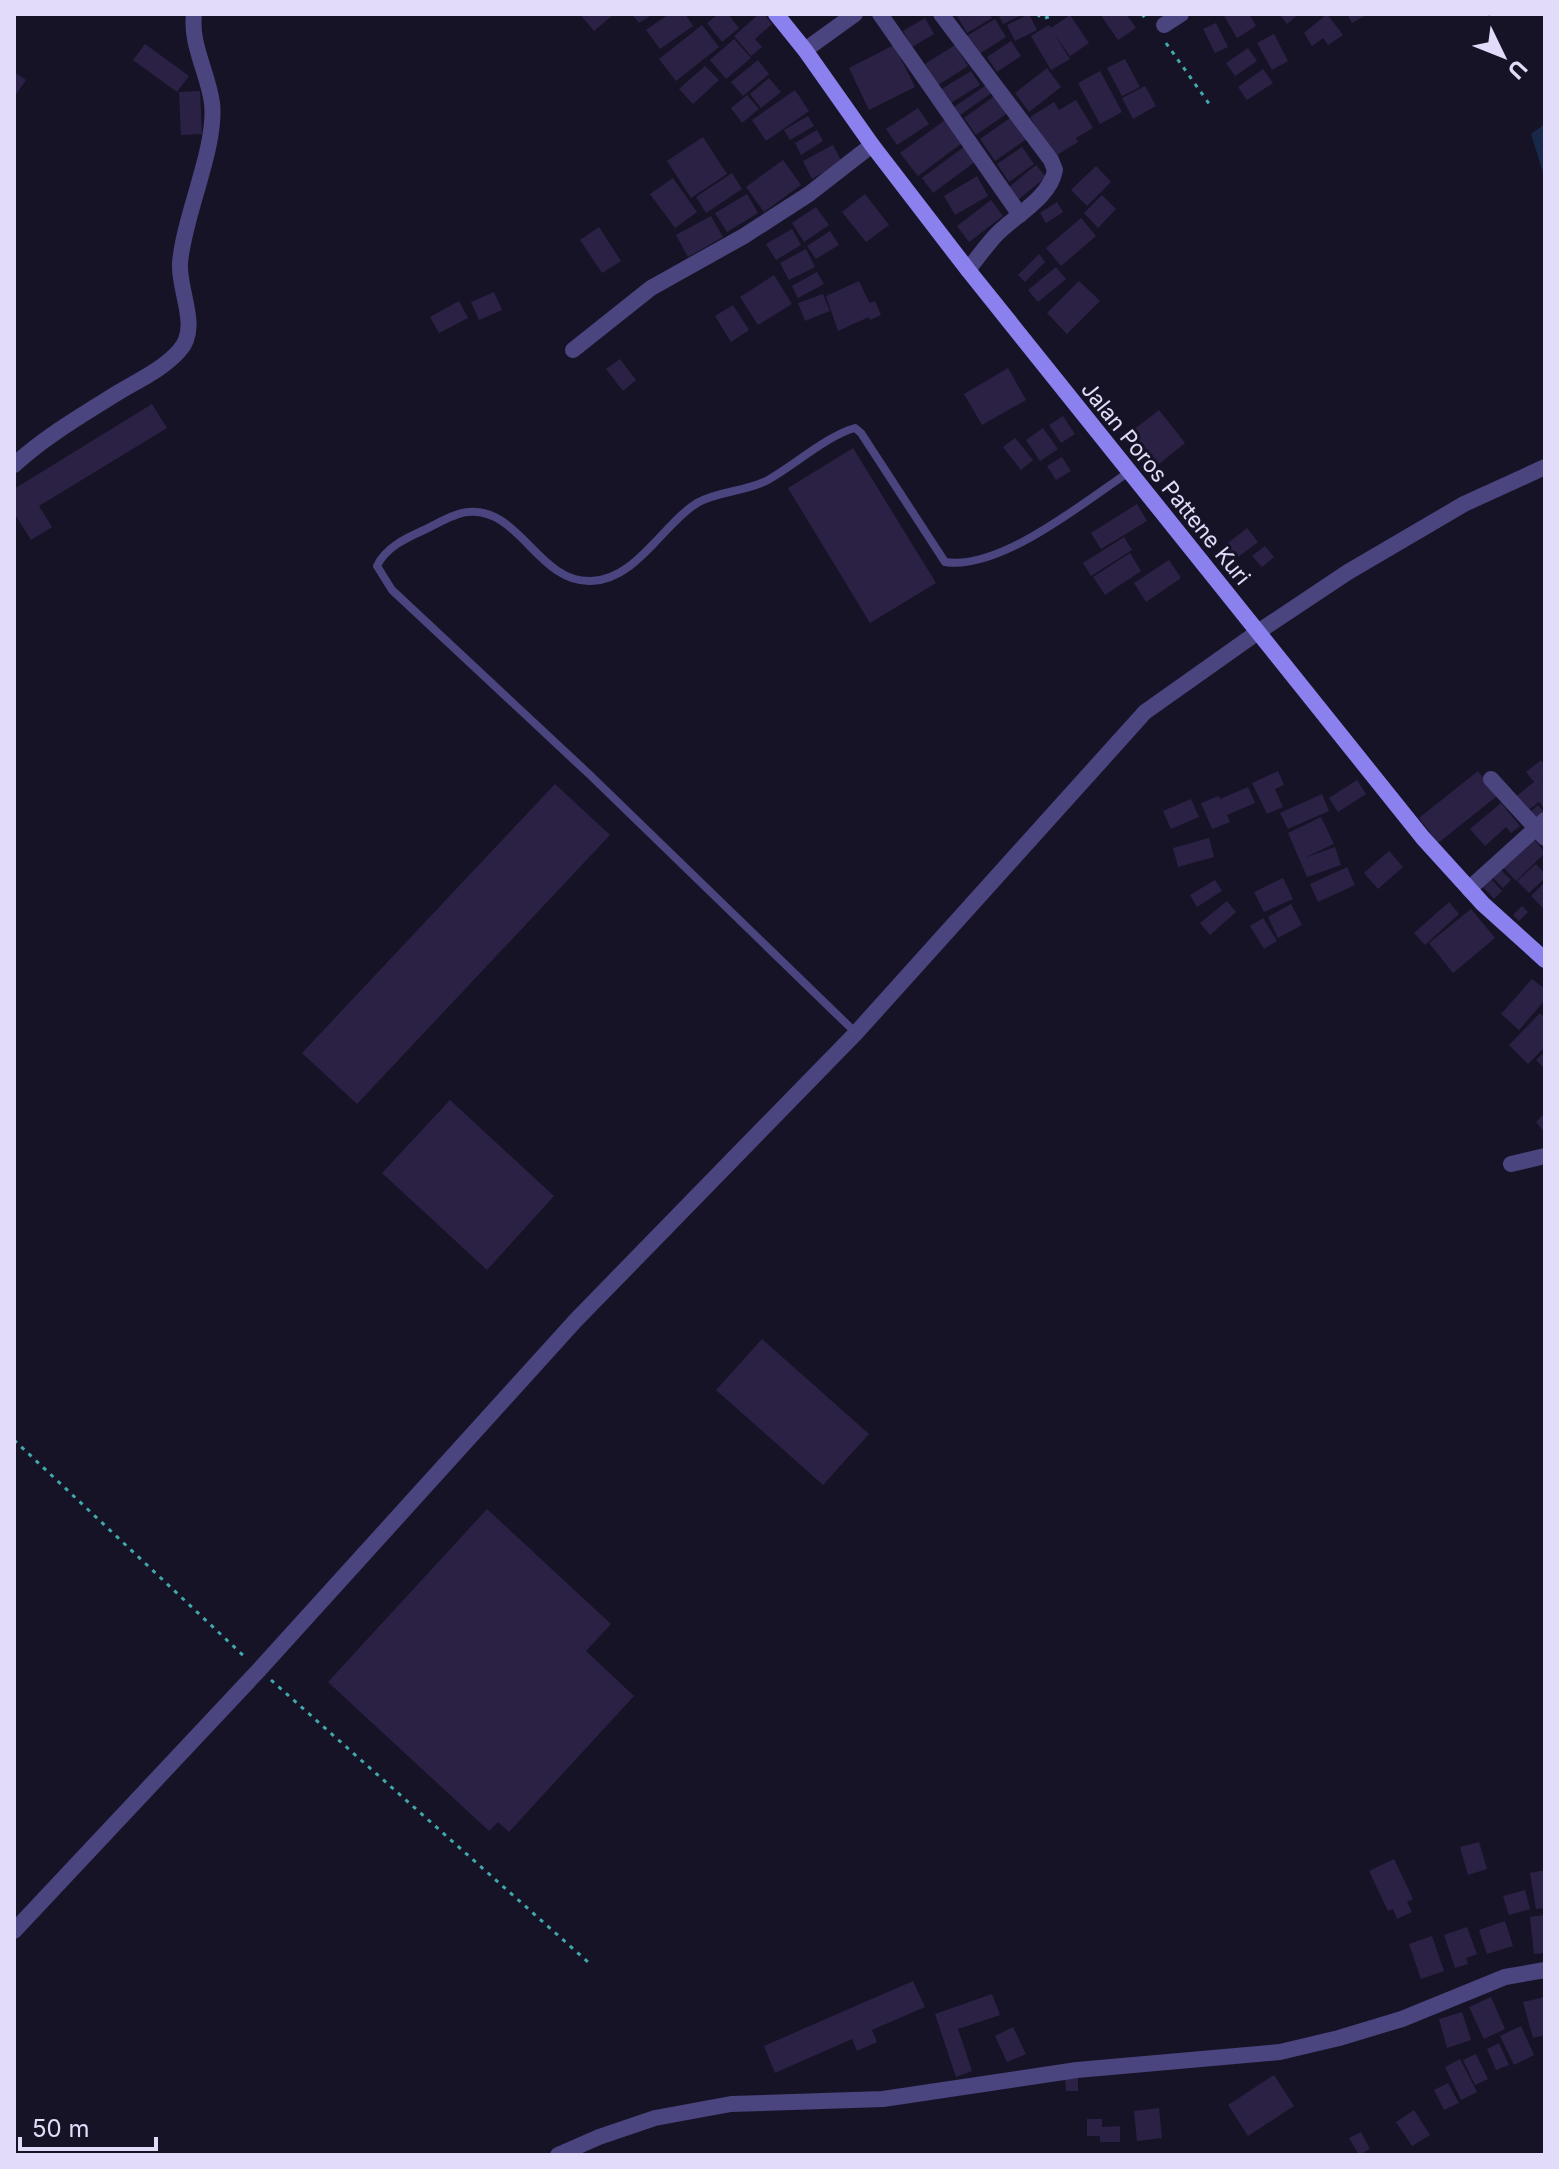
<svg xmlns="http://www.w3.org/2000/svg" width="1559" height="2169" font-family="Inter,sans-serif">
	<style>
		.water { fill: #18284a }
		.building { fill: #2b2144 }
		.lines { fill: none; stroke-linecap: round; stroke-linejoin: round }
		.path { stroke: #40aaab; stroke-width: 3; stroke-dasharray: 4 6; stroke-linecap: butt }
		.lane { stroke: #4a447f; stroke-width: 8 }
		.street { stroke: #4a447f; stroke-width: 16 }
		.secondary { stroke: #8a80ee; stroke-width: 16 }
		.labels { text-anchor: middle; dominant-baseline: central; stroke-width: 6; stroke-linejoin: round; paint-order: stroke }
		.street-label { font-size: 22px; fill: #e2dcfa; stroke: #171326 }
	</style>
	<rect width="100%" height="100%" fill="#171326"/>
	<!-- water -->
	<polygon class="water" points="1545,124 1545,179 1531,134"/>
	<!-- building -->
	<g class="building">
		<polygon points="580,14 614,14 594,31"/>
		<polygon points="632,14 653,14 639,23"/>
		<polygon points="669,14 685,14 693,26 660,49 646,30"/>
		<polygon points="718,14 728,14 739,28 722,42 707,23"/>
		<polygon points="759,14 764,14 772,24 755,39 762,47 751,56 734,36"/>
		<polygon points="961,14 990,14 992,18 967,33 957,16"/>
		<polygon points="998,14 1024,14 1003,24"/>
		<polygon points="1029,14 1037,30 1015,41 1007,25"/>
		<polygon points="1100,14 1126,14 1136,28 1118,40"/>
		<polygon points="1223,14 1249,14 1256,26 1237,38"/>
		<polygon points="1279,14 1299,14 1287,24"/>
		<polygon points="1327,14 1343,35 1328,45 1323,38 1312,46 1304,33"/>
		<polygon points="1347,14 1368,14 1352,23"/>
		<polygon points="1070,15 1089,43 1070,56 1054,34 1070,59 1051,70 1031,36 1049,25 1051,28"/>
		<polygon points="925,18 934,34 912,47 903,31"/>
		<polygon points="995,19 1006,37 976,56 965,37"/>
		<polygon points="1216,23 1228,47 1215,53 1203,29"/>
		<polygon points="702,25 719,47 676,81 659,59"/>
		<polygon points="1274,34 1288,61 1272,70 1257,43"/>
		<polygon points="734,39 751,58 726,79 710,60"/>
		<polygon points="1011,41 1021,56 997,72 987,57"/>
		<polygon points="145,44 189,76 177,92 133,60"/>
		<polygon points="894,45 915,87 869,110 849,68"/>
		<polygon points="955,45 968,66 938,85 925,64"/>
		<polygon points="1248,48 1257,61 1235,76 1226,63"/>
		<polygon points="1125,59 1140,87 1122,96 1107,68"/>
		<polygon points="758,60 769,74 743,96 731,82"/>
		<polygon points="705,66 719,80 693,104 679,89"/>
		<polygon points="1047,68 1061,87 1029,112 1015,93"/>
		<polygon points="1263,69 1273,83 1247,100 1238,87"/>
		<polygon points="971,71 980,85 949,104 940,90"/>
		<polygon points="1100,71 1122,112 1100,124 1078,83"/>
		<polygon points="14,72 26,80 14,97"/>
		<polygon points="769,78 781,92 761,108 750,94"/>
		<polygon points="988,84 993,92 960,115 954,107"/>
		<polygon points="1145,86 1156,106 1133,119 1122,98"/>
		<polygon points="795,90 809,111 766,141 752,120"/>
		<polygon points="200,91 202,134 181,135 179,92"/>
		<polygon points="747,95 759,109 742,123 731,108"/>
		<polygon points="996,95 1009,112 976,135 964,118"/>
		<polygon points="1076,100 1093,128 1076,138 1078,142 1054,157 1030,117 1054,102 1059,110"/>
		<polygon points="918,108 929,124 897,145 886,129"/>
		<polygon points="808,116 814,126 790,140 784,130"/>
		<polygon points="1013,116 1028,138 995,161 980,139"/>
		<polygon points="945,120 962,143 918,176 900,153"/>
		<polygon points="817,130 823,141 801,155 795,143"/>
		<polygon points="703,137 727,174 691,198 667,161"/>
		<polygon points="833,145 842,162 812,179 803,161"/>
		<polygon points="965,146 976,161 933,193 922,178"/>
		<polygon points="1022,147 1034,164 1009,182 997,164"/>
		<polygon points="783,160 801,185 764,212 746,187"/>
		<polygon points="1036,165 1046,177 1014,203 1004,191"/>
		<polygon points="1096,166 1111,182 1087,206 1071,190"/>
		<polygon points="732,173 742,189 706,213 696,197"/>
		<polygon points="977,176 988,196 955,215 944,196"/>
		<polygon points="673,178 697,212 675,228 650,194"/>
		<polygon points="747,194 758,213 727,232 715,213"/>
		<polygon points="865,194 889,225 866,242 842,212"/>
		<polygon points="1102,195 1116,209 1098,228 1084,213"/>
		<polygon points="991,200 1003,216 969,242 957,226"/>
		<polygon points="1057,202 1063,212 1046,223 1040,213"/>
		<polygon points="816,207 829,225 804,242 792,223"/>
		<polygon points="711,216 723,237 688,257 676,235"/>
		<polygon points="1081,218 1096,236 1061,266 1046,248"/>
		<polygon points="599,227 621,261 602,273 580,240"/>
		<polygon points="792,229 801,245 776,260 766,244"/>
		<polygon points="830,231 839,245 816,259 807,246"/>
		<polygon points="806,249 815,267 789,280 780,263"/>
		<polygon points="1039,254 1045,262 1025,282 1018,275"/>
		<polygon points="1056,267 1066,279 1038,302 1028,290"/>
		<polygon points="817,272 824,284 798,298 792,286"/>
		<polygon points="774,275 792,304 758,325 740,297"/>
		<polygon points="859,281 867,298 870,303 875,301 881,315 870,320 869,317 838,331 826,296"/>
		<polygon points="1079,281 1100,301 1067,334 1047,313"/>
		<polygon points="494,292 502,310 479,320 471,302"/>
		<polygon points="823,294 830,311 805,321 798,303"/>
		<polygon points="459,301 468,318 439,333 430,317"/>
		<polygon points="733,305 749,330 731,342 715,316"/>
		<polygon points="620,359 636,380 623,391 606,369"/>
		<polygon points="1008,368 1026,400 982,425 964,394"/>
		<polygon points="152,404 167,428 39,506 52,527 31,540 14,513 14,489"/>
		<polygon points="1159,410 1185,443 1154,468 1127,435"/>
		<polygon points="1063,416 1075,434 1061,443 1049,425"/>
		<polygon points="1043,428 1058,449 1040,461 1026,440"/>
		<polygon points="1015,438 1033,460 1021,470 1003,447"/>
		<polygon points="853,448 936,583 870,623 788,488"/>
		<polygon points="1062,457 1071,471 1056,480 1047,466"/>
		<polygon points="1137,504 1147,521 1101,549 1091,533"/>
		<polygon points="1247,528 1258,542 1234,560 1224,546"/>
		<polygon points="1124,537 1132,550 1091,576 1083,563"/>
		<polygon points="1265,546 1274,557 1262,567 1252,556"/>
		<polygon points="1130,553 1141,571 1105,595 1093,577"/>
		<polygon points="1169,560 1181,578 1146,602 1134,583"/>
		<polygon points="1541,760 1545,766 1545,780 1542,782 1545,785 1545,810 1539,802 1526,812 1514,798 1534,782 1526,772"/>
		<polygon points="1278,771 1284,785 1275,789 1283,807 1267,814 1252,783"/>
		<polygon points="1478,771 1497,796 1438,843 1419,818"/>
		<polygon points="1357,780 1366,794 1338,812 1329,798"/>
		<polygon points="555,784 610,835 357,1104 302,1053"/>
		<polygon points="1248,787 1255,803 1227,815 1230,822 1212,829 1201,803 1219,796 1220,799"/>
		<polygon points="1322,794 1329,811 1288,829 1280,813"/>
		<polygon points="1191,799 1199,817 1171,829 1163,811"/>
		<polygon points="1501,803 1520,826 1511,833 1506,827 1485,846 1470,829"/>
		<polygon points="1538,805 1544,812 1534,821 1528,814"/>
		<polygon points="1321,817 1334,844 1304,858 1335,847 1341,865 1307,877 1288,833"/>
		<polygon points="1531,835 1545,853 1516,881 1500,864"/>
		<polygon points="1209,838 1214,857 1178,867 1173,848"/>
		<polygon points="1389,851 1403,867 1378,889 1364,873"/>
		<polygon points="1536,864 1545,874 1545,878 1529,893 1517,881"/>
		<polygon points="1347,867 1355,885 1318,902 1310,884"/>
		<polygon points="1500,869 1511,880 1503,888 1492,877"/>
		<polygon points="1283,878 1293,899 1264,912 1254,892"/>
		<polygon points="1490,878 1502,891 1494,899 1482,886"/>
		<polygon points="1215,880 1222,891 1197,907 1190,895"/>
		<polygon points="1545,882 1545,910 1531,896"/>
		<polygon points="1227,901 1236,912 1210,935 1200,923"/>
		<polygon points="1449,902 1459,914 1425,945 1414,933"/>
		<polygon points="1291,904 1302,925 1278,938 1268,917"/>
		<polygon points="1522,906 1528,912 1519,921 1513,915"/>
		<polygon points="1471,909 1495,938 1453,973 1429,943"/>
		<polygon points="1263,918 1277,941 1264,949 1250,926"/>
		<polygon points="1532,979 1545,989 1545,1000 1519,1030 1501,1014"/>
		<polygon points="1540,1013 1545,1018 1545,1047 1528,1064 1509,1045"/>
		<polygon points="1545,1051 1545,1069 1536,1060"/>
		<polygon points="450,1100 554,1196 487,1270 382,1173"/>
		<polygon points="1545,1113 1545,1133 1536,1122"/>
		<polygon points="762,1339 869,1434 823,1485 716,1390"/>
		<polygon points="487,1509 611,1624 586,1651 634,1696 509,1832 498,1822 489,1831 328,1682"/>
		<polygon points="1479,1842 1487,1869 1468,1875 1460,1847"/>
		<polygon points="1394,1859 1413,1899 1407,1902 1412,1912 1397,1919 1393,1909 1388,1911 1369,1871"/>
		<polygon points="1545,1870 1545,1908 1536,1909 1530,1873"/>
		<polygon points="1525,1890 1530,1909 1509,1915 1503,1896"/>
		<polygon points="1545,1915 1545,1953 1534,1954 1530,1917"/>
		<polygon points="1505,1921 1513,1946 1487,1954 1479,1930"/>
		<polygon points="1467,1927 1477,1954 1466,1958 1468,1964 1455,1968 1444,1935"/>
		<polygon points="1432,1936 1444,1971 1421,1979 1409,1944"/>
		<polygon points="913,1981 925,2007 872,2030 877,2042 857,2051 852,2039 775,2073 764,2046"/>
		<polygon points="992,1994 1000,2015 958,2029 972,2071 956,2077 935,2014"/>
		<polygon points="1491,1997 1505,2029 1484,2039 1469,2007"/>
		<polygon points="1545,1997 1545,2035 1533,2038 1523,2002"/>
		<polygon points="1462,2012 1471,2040 1447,2048 1439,2019"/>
		<polygon points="1521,2026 1534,2055 1514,2065 1500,2036"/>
		<polygon points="1013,2027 1026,2054 1007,2062 995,2036"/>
		<polygon points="1499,2043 1509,2065 1496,2070 1487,2049"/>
		<polygon points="1476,2054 1488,2079 1475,2085 1463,2060"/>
		<polygon points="1460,2059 1477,2092 1461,2100 1445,2067"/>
		<polygon points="1274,2075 1294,2106 1248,2136 1228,2105"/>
		<polygon points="1078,2078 1078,2091 1066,2091 1065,2079"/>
		<polygon points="1448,2083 1459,2103 1444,2110 1434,2090"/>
		<polygon points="1159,2108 1162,2138 1137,2141 1134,2111"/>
		<polygon points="1414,2110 1430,2135 1412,2146 1396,2122"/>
		<polygon points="1087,2119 1102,2119 1102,2127 1120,2126 1120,2142 1100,2142 1100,2136 1087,2136"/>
		<polygon points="1361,2132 1370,2149 1359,2155 1349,2138"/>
	</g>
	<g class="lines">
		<!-- path -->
		<g class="path">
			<polyline points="1037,14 1043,19 1056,14"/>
			<polyline points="1142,14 1148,22"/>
			<polyline points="1166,43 1210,105"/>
			<polyline points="14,1440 247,1659"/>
			<polyline points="271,1680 588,1962"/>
		</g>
		<!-- lane -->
		<path class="lane" d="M856 1033 590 775 392 590 377 566C385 548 406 538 424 530 437 524 454 513 468 512 520 507 538 583 591 581 636 580 662 525 697 503 718 491 744 492 766 481 792 467 828 435 855 428L861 433 945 562C1000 571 1084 502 1129 472"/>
		<!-- street -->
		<g class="street">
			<polyline points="880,14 1020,215"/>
			<path d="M941 14 1051 160 1055 170C1050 198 1014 216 996 235 986 246 977 258 968 270"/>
			<polyline points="1164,25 1181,14"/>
			<polyline points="805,50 855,14"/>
			<polyline points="573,350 651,288 744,236 809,194 872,145"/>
			<path d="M14 465C46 436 82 415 119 392 139 380 163 369 179 351 201 328 178 291 180 263 184 215 217 147 212 103 208 73 190 44 194 14"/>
			<polyline points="1491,779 1545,838"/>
			<polyline points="1469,889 1545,820"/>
			<polyline points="1511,1164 1545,1156"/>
			<polyline points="14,1931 259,1670 576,1320 856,1033 1145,712 1258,632 1348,572 1464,504 1545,467"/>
			<polyline points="558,2155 599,2137 655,2118 731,2104 883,2099 1077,2070 1280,2052 1339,2038 1402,2019 1505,1977 1545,1970"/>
		</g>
		<!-- secondary -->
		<polyline class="secondary" points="776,14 805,50 872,145 968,270 1423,838 1483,904 1545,960"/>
	</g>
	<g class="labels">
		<!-- street labels -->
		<g class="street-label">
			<text transform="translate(1166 483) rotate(51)">Jalan Poros Pattene Kuri</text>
		</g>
	</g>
	<!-- border -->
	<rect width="1559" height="2169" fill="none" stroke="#e2dcfa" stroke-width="32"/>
	<!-- north arrow -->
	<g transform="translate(1503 56) rotate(133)" stroke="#171326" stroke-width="6" paint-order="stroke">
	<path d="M0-6L14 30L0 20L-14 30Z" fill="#e2dcfa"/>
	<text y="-12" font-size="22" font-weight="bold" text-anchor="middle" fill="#e2dcfa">U</text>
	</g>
	<!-- scale -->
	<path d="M20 2137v12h136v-12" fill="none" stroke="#e2dcfa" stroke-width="4"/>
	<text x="32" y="2137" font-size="24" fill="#e2dcfa" stroke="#171326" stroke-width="6" paint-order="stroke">50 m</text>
</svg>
